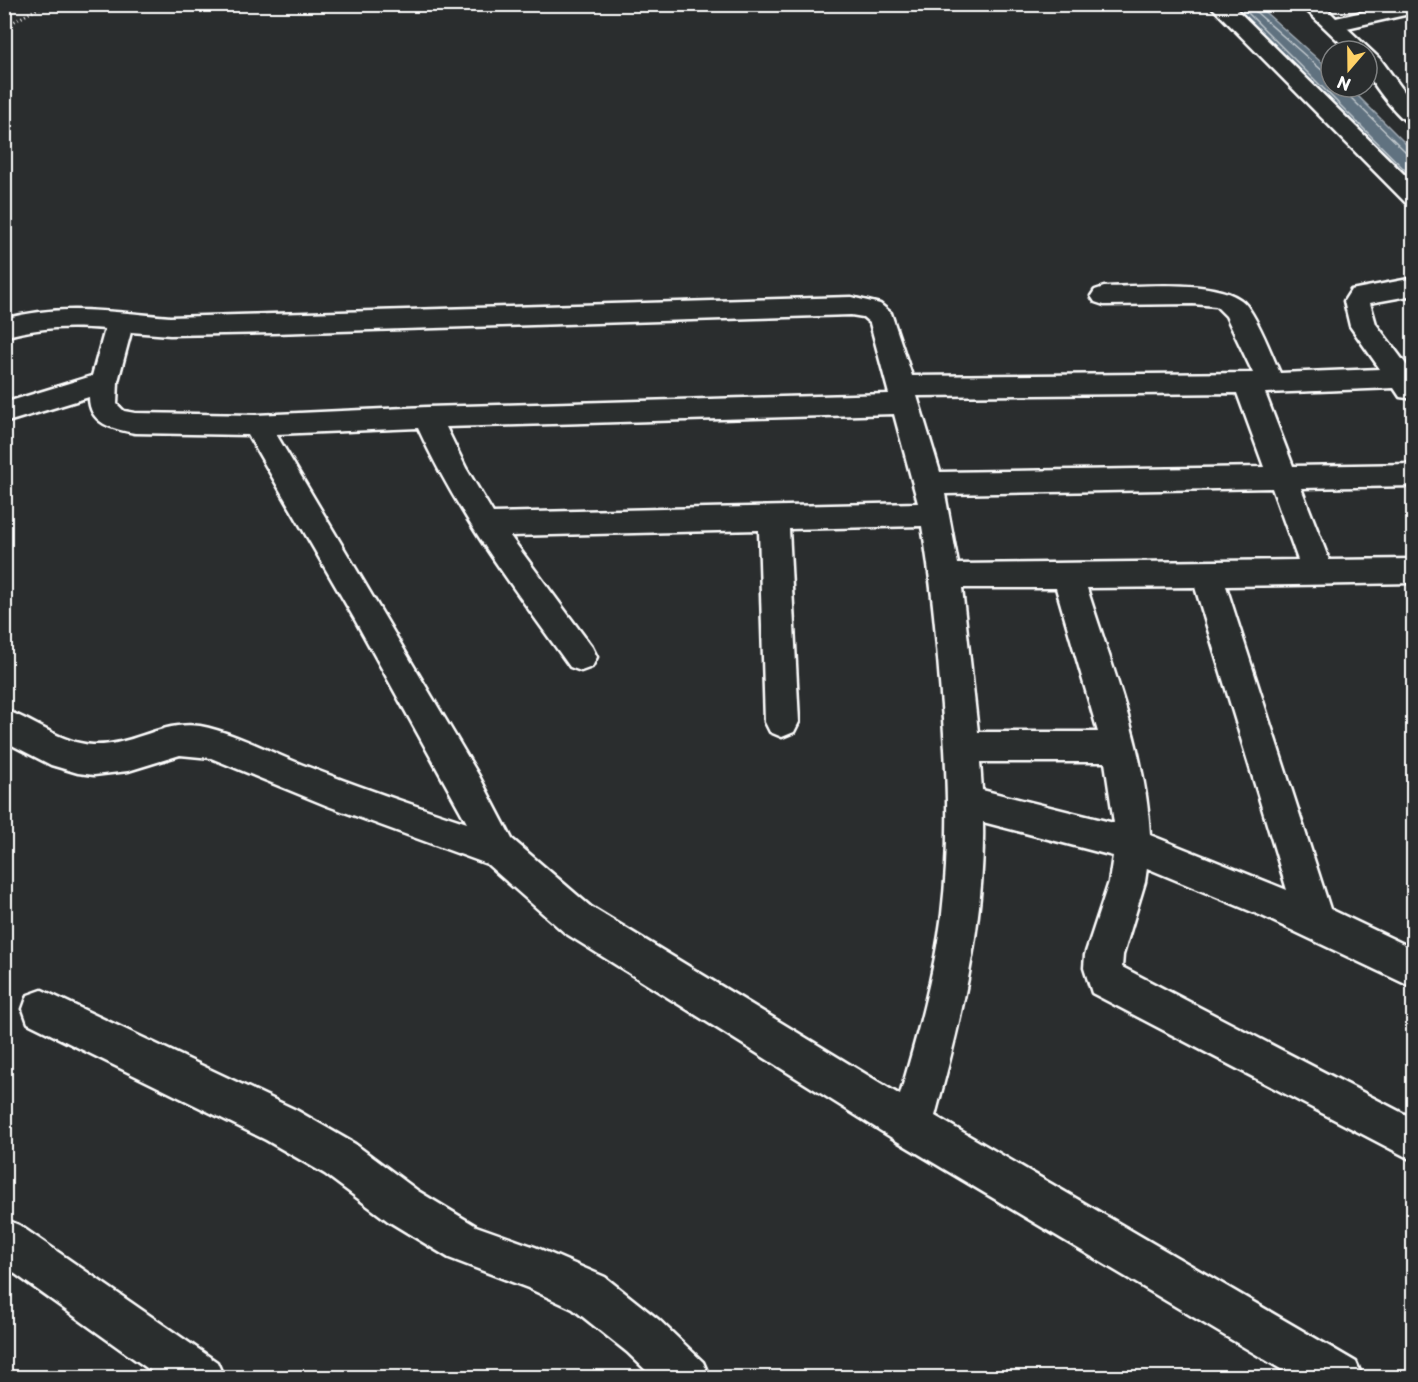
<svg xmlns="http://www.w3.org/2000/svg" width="1418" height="1382" font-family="'Playpen Sans',sans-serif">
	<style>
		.water { fill: #607280; stroke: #a0aab3; stroke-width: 1.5 }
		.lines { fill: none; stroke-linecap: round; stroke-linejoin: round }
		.shore { stroke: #bfc7cc; stroke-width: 1.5 }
		.minor-casing { stroke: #fff; stroke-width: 5 }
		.path { stroke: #fff; stroke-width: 3; stroke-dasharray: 1 3; stroke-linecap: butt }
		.minor { fill: #2a2d2e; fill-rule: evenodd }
	</style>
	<rect width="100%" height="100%" fill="#2a2d2e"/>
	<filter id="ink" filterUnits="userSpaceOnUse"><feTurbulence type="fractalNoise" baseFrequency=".0167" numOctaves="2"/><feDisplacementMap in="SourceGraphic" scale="12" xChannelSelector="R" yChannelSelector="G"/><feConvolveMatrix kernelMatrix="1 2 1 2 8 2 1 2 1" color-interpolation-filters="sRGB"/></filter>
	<g filter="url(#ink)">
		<!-- water -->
		<polygon class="water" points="1230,5 1257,5 1331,71 1331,87 1349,87 1413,151 1413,187"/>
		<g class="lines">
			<!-- shore -->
			<g class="shore">
				<polyline points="1239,4 1414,179"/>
				<polyline points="1254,4 1256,12 1325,73 1331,75"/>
				<polyline points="1345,87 1347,94 1407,153 1414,155"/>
			</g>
			<!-- minor casing -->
			<g class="minor-casing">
				<g id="minor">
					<polygon points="1209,4 1231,4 1414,184 1414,205 1406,203"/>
					<path d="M1300 4H1322L1336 18 1398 4H1414V13L1347 28 1381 60 1414 105V126C1402 123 1371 83 1367 71 1365 65 1367 57 1367 51H1349Z"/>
					<path d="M1414 278V295L1370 303 1376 324 1414 375V399L1400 397 1394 388 1265 393 1293 466 1414 464V486L1301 488 1329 560 1414 559V583L1226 586 1330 909 1414 949V988L1262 916 1147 868 1145 882 1123 955 1122 967 1414 1119V1161L1092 993 1084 968 1085 955 1109 882 1113 856 983 822C985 923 961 1020 935 1116L1356 1362 1363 1378H1296L897 1141 565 933 487 864 328 806 211 758 180 755 128 771 94 775 78 773 51 765 4 741V710C35 720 60 743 93 745 130 747 163 720 200 726 236 733 269 752 303 765 357 786 412 805 467 823L354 618 248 435 135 433C113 429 89 424 89 397L4 423V403L92 376 105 329C68 326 40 327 4 337V319C62 303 112 312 170 317L851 297 880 304 891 313 912 376 1253 373 1226 316 1216 306 1193 304 1104 305 1095 302 1091 296 1095 290 1104 287C1139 287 1225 277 1247 306 1261 325 1270 352 1280 373L1380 369 1350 326 1344 301 1351 290ZM851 315 863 317 870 323 889 394 427 407 256 415 135 413 124 411 117 404 118 381 131 332 170 335 273 333ZM1237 393 1264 467 940 472 917 396ZM894 414 918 503 493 513 466 468 446 427ZM418 428C459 517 513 587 570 667L581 671 592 667 597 657 592 647 510 536 759 530 765 722 770 732 782 737 794 732 799 722 789 529 922 526C931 578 936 630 940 683 947 760 951 837 942 914 934 976 917 1036 900 1095L591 907 512 839 479 776 276 434ZM1272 488 1298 560 958 564 945 494ZM1195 587 1287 890 1150 835C1146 751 1112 668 1087 588ZM962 588H1056L1098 732H978ZM980 762H1105L1114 823 982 790Z"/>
					<polygon points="42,990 296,1110 355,1144 418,1191 476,1226 535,1247 605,1277 659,1320 703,1362 710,1378 654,1378 627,1352 573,1309 528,1288 449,1258 388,1221 325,1174 266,1140 28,1023 23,1009 28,995"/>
					<polygon points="4,1219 19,1225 217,1362 224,1378 161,1378 4,1266"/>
				</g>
			</g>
			<!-- path -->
			<polyline class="path" points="4,27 46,4"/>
			<!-- minor -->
			<use href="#minor" class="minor"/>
		</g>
	</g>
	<!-- margin -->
	<rect width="1418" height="1382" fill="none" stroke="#2a2d2e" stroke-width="24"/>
	<rect x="12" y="12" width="1394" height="1358" fill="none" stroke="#fff" stroke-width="2" filter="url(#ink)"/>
	<!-- north arrow -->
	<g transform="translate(1349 69) rotate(200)"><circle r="28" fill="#2a2d2e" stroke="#7f8182" stroke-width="1.5"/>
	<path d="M0-4.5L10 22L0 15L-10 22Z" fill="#ffd166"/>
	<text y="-9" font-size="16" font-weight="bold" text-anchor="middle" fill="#ffffff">N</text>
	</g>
</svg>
